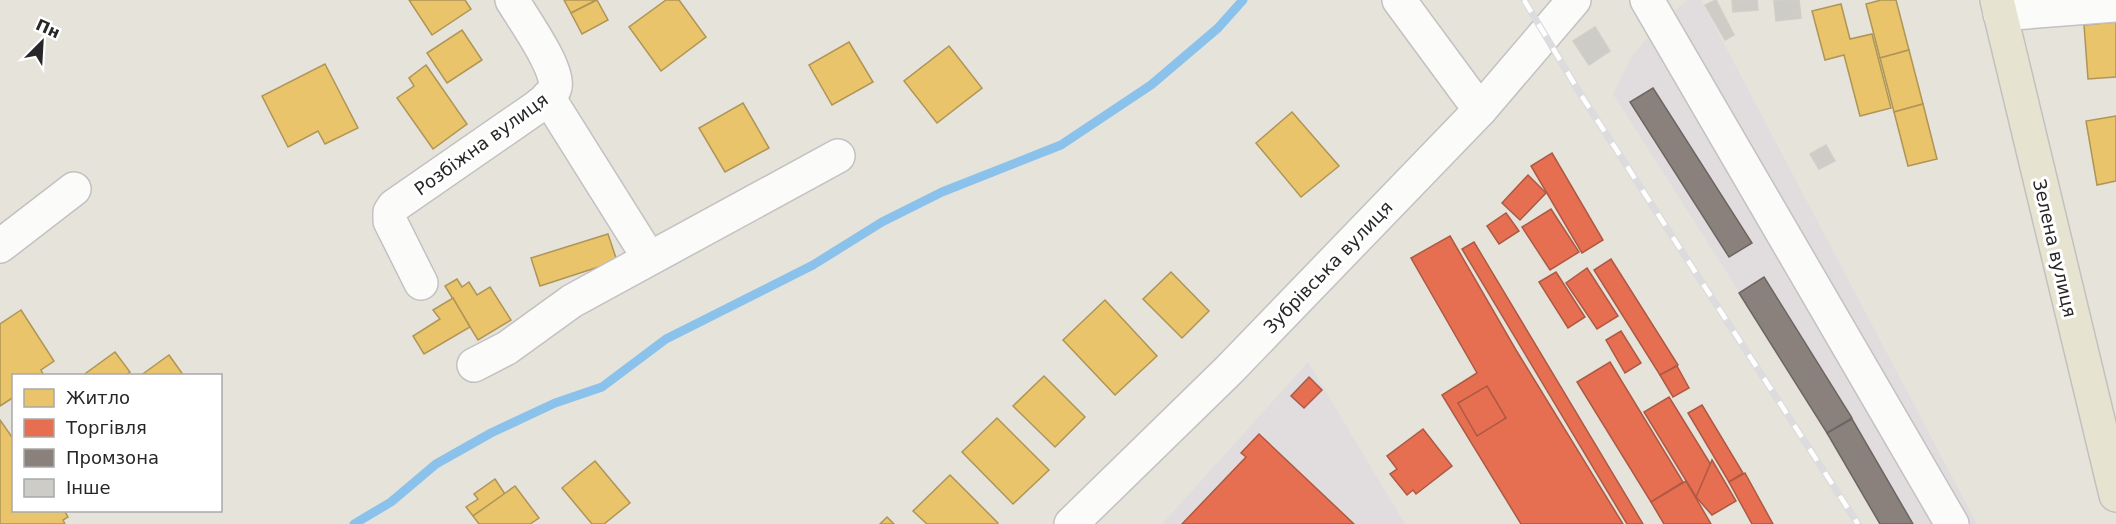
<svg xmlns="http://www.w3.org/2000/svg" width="2116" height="524" font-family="'DejaVu Sans',sans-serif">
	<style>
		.industrial { fill: #e1dddf }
		.homes { fill: #e9c46a; stroke: #af9556; stroke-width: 1.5 }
		.shops { fill: #e76f51; stroke: #ad5944; stroke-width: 1.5 }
		.industry { fill: #8a817c; stroke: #6c6662; stroke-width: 1.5 }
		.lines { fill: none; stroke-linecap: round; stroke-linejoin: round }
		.stream { stroke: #8bc2ec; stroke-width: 9 }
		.building { fill: #ceccc7; stroke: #d1cec8; stroke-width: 1.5 }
		.minor-casing { stroke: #c3c1c1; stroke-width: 36 }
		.major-casing { stroke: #c3c1bf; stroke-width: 36 }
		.minor { stroke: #fbfbfa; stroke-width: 33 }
		.major { stroke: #e6e4d0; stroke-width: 33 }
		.rail-casing { stroke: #dcdbdd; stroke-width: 7 }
		.rail { stroke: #fff; stroke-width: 4.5; stroke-dasharray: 14; stroke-linecap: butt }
		.labels { text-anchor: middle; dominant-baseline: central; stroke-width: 6; stroke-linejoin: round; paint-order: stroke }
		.street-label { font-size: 18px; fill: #272727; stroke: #fff }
	</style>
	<rect width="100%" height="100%" fill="#e6e3db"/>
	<!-- industrial -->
	<g class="industrial">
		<polygon points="1687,0 1701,0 1977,524 1887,524 1613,94 1631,57 1660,23"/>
		<polygon points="1308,362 1405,524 1162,524"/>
	</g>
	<!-- homes -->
	<g class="homes">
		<polygon points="409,0 465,0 471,9 432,35"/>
		<polygon points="564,0 596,0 571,13"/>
		<polygon points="597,0 608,20 582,34 571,13"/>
		<polygon points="666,0 679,0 706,37 661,71 629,27"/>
		<polygon points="1881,0 1896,0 1909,50 1880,58 1866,4"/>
		<polygon points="1841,4 1850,39 1872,34 1891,108 1860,116 1844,55 1825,60 1812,11"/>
		<polygon points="2116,22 2116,77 2088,79 2084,25"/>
		<polygon points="462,30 482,60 447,83 427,53"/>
		<polygon points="849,42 873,82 832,105 809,65"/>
		<polygon points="949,46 982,88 937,123 904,81"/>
		<polygon points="1909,50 1923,104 1894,112 1880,58"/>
		<polygon points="325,64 358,128 325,144 318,131 288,147 262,96"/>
		<polygon points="426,65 467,124 433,149 397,98 414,86 409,78"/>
		<polygon points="743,103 769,148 725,172 699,128"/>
		<polygon points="1923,104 1937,159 1908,166 1894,112"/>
		<polygon points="1292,112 1339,166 1301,197 1256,143"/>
		<polygon points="2116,116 2116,181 2097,185 2086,121"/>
		<polygon points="608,234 617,261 540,286 531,258"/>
		<polygon points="1171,272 1209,311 1182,338 1143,299"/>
		<polygon points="457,279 462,287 469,282 477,295 490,287 511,320 478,340 445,286"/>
		<polygon points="453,298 470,327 424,354 413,336 440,319 433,310"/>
		<polygon points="1105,300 1157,356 1115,395 1063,340"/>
		<polygon points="21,310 54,361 41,370 44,376 14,376 14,397 0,406 0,324"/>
		<polygon points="115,352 130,372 125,376 82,376"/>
		<polygon points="169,355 184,376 140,376"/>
		<polygon points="1044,376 1085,417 1055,447 1013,406"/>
		<polygon points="997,418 1049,470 1013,504 962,452"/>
		<polygon points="0,420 14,440 14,510 64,510 68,517 63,520 65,524 0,524"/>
		<polygon points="595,461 630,503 604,524 592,524 562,488"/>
		<polygon points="950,475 998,523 997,524 927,524 913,511"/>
		<polygon points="495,479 505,494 473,516 466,507 478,499 474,494"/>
		<polygon points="515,486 539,518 530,524 479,524 473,516"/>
		<polygon points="887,517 894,524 880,524"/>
	</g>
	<!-- shops -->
	<g class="shops">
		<polygon points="1552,153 1603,240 1582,253 1531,166"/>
		<polygon points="1528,175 1546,193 1520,220 1502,203"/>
		<polygon points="1551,209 1579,252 1550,270 1522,227"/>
		<polygon points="1506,213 1519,231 1499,244 1487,226"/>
		<polygon points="1450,236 1516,350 1623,524 1521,524 1442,395 1477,373 1411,258"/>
		<polygon points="1474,242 1643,524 1627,524 1462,249"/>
		<polygon points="1611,259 1678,365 1660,375 1594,270"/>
		<polygon points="1587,268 1618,316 1597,329 1566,283"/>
		<polygon points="1556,272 1585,317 1568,328 1539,282"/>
		<polygon points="1621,331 1641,363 1625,373 1606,340"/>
		<polygon points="1610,362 1683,482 1651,502 1577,382"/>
		<polygon points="1677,366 1689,388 1673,397 1660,375"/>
		<polygon points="1309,377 1322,390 1304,408 1291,396"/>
		<polygon points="1487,386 1506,418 1477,436 1458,403"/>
		<polygon points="1669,397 1721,481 1696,497 1644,412"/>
		<polygon points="1702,405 1743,473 1729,482 1688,413"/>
		<polygon points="1423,429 1452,466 1416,494 1413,490 1407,495 1390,474 1397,469 1387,456"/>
		<polygon points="1259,434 1354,524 1182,524 1246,457 1241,453"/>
		<polygon points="1712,460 1736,501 1712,515 1696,497"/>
		<polygon points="1745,473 1773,524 1752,524 1729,482"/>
		<polygon points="1686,481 1711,524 1664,524 1651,502"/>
	</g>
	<!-- industry -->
	<g class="industry">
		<polygon points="1653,88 1752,243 1729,257 1630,102"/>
		<polygon points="1764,277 1852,418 1827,433 1739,293"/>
		<polygon points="1852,419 1913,524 1880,524 1827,433"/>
	</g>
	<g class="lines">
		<!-- stream -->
		<polyline class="stream" points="354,524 391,502 436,464 491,433 555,403 602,387 666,339 813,265 882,222 942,192 1061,145 1151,85 1218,28 1243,0"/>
	</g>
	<!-- building -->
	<g class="building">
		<polygon points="1716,0 1734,35 1725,40 1705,5"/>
		<polygon points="1732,0 1757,0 1758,10 1733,12"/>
		<polygon points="1799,0 1801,18 1776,21 1774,1"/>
		<polygon points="1595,27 1610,51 1589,65 1573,41"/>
		<polygon points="1826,145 1835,161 1819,169 1810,154"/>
	</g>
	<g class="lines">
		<!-- minor casing -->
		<g class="minor-casing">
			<g id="minor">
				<polyline points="1399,0 1480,110"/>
				<polyline points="1647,0 1952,524"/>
				<polyline points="2000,14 2116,5"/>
				<polyline points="548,97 649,258"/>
				<polyline points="0,246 74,189"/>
				<path d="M421 283 390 221V212L394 206 537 107C544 101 553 96 555 87 560 70 522 17 512 0"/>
				<polyline points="474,365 507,348 572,301 838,156"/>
				<polyline points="1071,524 1229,370 1480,110 1574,0"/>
			</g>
		</g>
		<!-- major casing -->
		<g class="major-casing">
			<polyline id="major" points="1997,0 2116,495"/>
		</g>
		<!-- minor -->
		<use href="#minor" class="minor"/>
		<!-- major -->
		<use href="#major" class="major"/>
		<!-- rail casing -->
		<g class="rail-casing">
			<polyline id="rail" points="1524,0 1581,95 1858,524"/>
		</g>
		<!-- rail -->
		<use href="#rail" class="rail"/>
	</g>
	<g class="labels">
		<!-- street labels -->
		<g class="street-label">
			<text transform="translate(481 144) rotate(-36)">Розбіжна вулиця</text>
			<text transform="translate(2055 248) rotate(77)">Зелена вулиця</text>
			<text transform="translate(1328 267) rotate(-46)">Зубрівська вулиця</text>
		</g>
	</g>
	<!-- legend -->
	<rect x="12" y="374" width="210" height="138" fill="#ffffff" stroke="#a9a9a9" stroke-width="1.5"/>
	<rect x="24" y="389" width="30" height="18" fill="#e9c46a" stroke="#a9a9a9" stroke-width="1.5"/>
	<text x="66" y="404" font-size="18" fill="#272727">Житло</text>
	<rect x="24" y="419" width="30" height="18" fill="#e76f51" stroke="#a9a9a9" stroke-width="1.5"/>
	<text x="66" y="434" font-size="18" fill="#272727">Торгівля</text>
	<rect x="24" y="449" width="30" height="18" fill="#8a817c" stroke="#a9a9a9" stroke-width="1.5"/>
	<text x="66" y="464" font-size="18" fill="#272727">Промзона</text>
	<rect x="24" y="479" width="30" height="18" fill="#ceccc7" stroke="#a9a9a9" stroke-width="1.5"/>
	<text x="66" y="494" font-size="18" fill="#272727">Інше</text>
	<!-- north arrow -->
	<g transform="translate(42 42) rotate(24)" stroke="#ffffff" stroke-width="4.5" paint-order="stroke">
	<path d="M0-4.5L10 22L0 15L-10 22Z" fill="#272727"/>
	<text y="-9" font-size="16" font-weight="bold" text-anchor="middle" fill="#272727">Пн</text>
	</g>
</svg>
